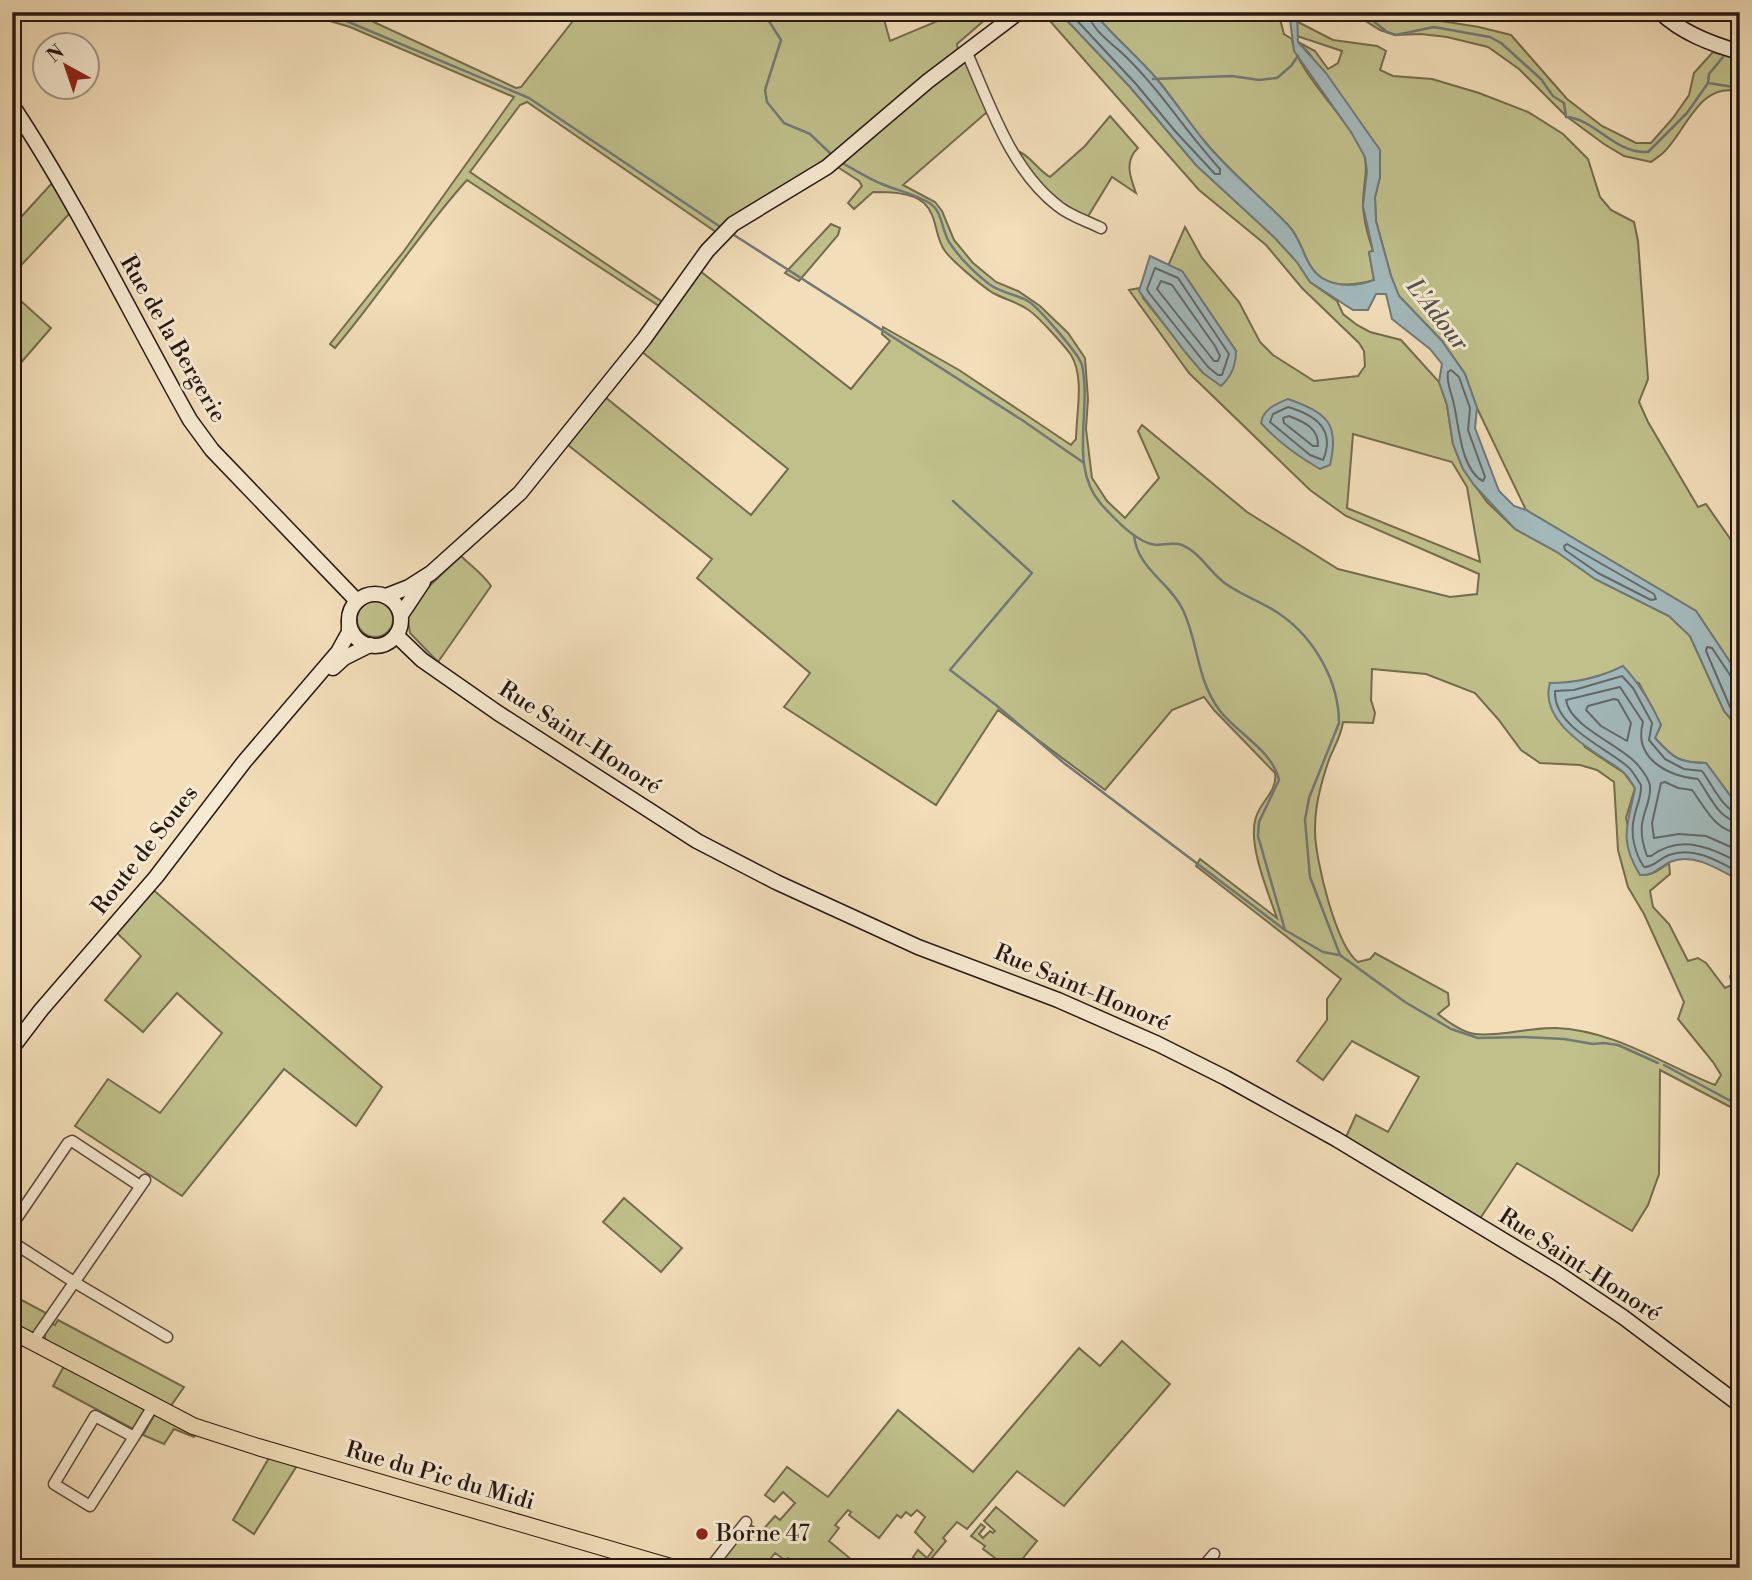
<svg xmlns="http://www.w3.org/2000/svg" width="1752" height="1580" font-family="'Libre Bodoni',serif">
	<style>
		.green { fill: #c0c08b; stroke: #746c4f; stroke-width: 2; fill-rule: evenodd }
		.water { fill: #a2b9bb; stroke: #717978; stroke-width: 2 }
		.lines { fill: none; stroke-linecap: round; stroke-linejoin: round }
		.shore { stroke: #646867; stroke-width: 2 }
		.stream { stroke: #717978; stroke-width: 2.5 }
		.street-casing { stroke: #5a4a3c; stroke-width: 13 }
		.secondary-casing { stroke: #271813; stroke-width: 17 }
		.primary-casing { stroke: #271813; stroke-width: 18 }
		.street { stroke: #f7ead2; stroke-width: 10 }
		.secondary { stroke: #f7ead2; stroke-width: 14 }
		.primary { stroke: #f2deb9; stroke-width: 16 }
		.poi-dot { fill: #8f2418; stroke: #f7ead2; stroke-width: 2.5 }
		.labels { text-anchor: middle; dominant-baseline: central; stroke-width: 6; stroke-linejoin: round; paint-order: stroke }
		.street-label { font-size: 23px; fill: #271813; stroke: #f7ead2 }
		.poi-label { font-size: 23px; fill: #271813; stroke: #f7ead2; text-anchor: start }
		.water-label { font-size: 24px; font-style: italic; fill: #52504e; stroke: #f7ead2 }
	</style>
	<rect width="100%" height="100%" fill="#f2deb9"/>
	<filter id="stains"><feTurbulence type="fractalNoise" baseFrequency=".00286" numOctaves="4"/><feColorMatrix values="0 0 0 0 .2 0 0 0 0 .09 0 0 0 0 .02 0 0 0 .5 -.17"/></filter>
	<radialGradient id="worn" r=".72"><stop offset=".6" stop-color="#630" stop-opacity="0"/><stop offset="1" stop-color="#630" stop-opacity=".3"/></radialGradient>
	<!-- green -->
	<g class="green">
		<path d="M300 12H348L363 17 516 88 521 87 580 12H882L890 41 959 12H994L957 44 958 51 839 153 716 232 527 102 520 105 470 172 664 303 662 308 467 180C419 233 381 294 335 348L330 344 404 251 514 97 350 27Z"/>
		<path d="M1042 12H1059L1131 88 1196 165 1274 237 1297 262 1310 282 1337 301 1343 314 1357 325 1370 332 1401 340 1439 382 1447 405 1453 444 1463 469 1487 502 1515 529 1557 552 1595 579 1669 616 1690 636 1724 711 1740 730V809L1706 763C1679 763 1673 758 1655 738L1661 725 1639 683 1609 673 1572 683H1550L1585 747 1624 773 1635 788 1626 818 1640 875C1652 876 1659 870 1669 863L1670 874 1650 891 1653 907 1669 924 1688 961 1698 958 1706 963 1725 988 1732 985 1730 976 1737 973 1740 977V1112L1660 1070 1659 1174 1648 1205 1632 1231 1517 1163 1477 1223 1346 1137 1356 1115 1388 1132 1419 1077 1352 1041 1323 1080 1297 1061 1327 1020V999L1341 979 1196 866 1200 859 1277 918C1268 892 1247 843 1256 817 1261 801 1278 791 1275 773L1214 710 1204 697 1172 710 1105 790 998 710 936 805 784 707 810 673 697 578 712 559 568 445 605 397 751 515 788 469 641 351 700 271 851 389 890 341 882 334 883 327 959 370 1071 445 1076 439C1076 415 1085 377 1071 355 1064 345 1037 315 1027 309 1017 302 1004 299 993 293 982 286 952 261 945 251 934 236 938 216 924 203 911 192 889 192 873 192L854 209 848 203 862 186 859 181 836 166 964 58 987 112 903 185 935 202 942 211 954 240 973 263 996 282 1018 291 1040 306 1068 333 1085 358 1088 399 1086 429 1092 478 1107 501 1125 518 1159 478 1138 431 1142 425 1247 512 1338 569 1450 597 1477 594 1479 574 1346 516 1310 490 1189 373 1129 290 1140 288 1143 298 1203 373 1236 351 1182 271 1168 266 1185 227 1202 258 1239 302 1260 342 1273 355 1314 381 1358 376 1365 366 1364 351 1359 343 1302 288 1266 245 1199 190ZM1353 434 1452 462 1467 487 1480 562 1347 508ZM1372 669 1426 674 1475 693 1498 719 1521 750 1540 763 1580 765 1597 770 1614 782 1618 850 1628 887 1644 914 1684 1002 1678 1019 1713 1062 1721 1075 1715 1085C1662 1064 1614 1030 1555 1028 1532 1027 1497 1037 1475 1034 1462 1032 1448 1022 1438 1014L1449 1005 1448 993 1375 953 1370 959 1358 962C1336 946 1315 859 1315 831 1315 821 1316 809 1318 799 1321 785 1325 770 1330 757 1335 745 1341 736 1343 722L1373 723 1375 713 1371 700Z"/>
		<path d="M1093 12H1278L1284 34 1292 39C1294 67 1347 119 1362 149 1370 167 1363 184 1363 203 1363 219 1368 236 1373 251L1369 252 1374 280C1357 285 1338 288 1322 278 1303 265 1304 241 1288 225 1261 197 1230 172 1205 142 1188 121 1173 98 1156 78 1136 55 1113 36 1093 12Z"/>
		<path d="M1351 12H1378L1384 17 1404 19 1422 18 1479 27 1511 35 1567 99 1602 126 1636 143H1651L1673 118 1689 95 1694 73 1713 52 1740 60V71L1736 78 1740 80V92C1700 80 1686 131 1664 152 1660 156 1655 159 1651 162L1624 156 1604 144 1566 116 1519 69 1488 47 1447 37 1421 34 1395 35 1380 30Z"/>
		<polygon points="1296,21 1333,40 1377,46 1386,51 1380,70 1393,76 1432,79 1479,93 1528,112 1563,134 1588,159 1600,197 1611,210 1634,222 1638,241 1648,379 1639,402 1648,422 1698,507 1706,504 1740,553 1740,677 1696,611 1526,510 1477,408 1465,374 1442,341 1399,296 1391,276 1376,221 1375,197 1380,177 1380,150 1308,52 1298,42 1315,51 1328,69 1338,63 1342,51 1297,36"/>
		<path d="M1110 116 1138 148C1124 161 1130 177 1136 193L1112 177 1084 223 1068 217 1012 156 1020 152C1032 158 1038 170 1050 177L1085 146Z"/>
		<polygon points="53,182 70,213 12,275 12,227"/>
		<polygon points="831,224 840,228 838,235 799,281 785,273"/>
		<polygon points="12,293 51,328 12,373"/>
		<path d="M461 556C471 566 483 574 491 586L438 662 410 633 407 615 423 592Z"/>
		<circle cx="375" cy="619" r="18"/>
		<polygon points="151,888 382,1087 356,1126 284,1069 182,1196 75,1126 108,1079 160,1113 222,1033 177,993 143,1032 105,1000 141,956 115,931"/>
		<polygon points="624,1198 682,1248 661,1272 603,1222"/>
		<polygon points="12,1295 48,1314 33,1333 12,1323"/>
		<polygon points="58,1320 184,1387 168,1410 45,1340 45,1331 50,1323 55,1325"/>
		<polygon points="1122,1341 1170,1384 1064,1506 1017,1471 967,1529 957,1522 943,1538 946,1541 930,1560 938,1568 919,1568 921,1564 913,1557 918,1550 927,1558 933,1550 915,1532 925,1517 917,1510 911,1516 906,1512 901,1518 897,1515 879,1538 849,1515 851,1512 848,1510 835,1525 839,1528 829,1541 852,1560 845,1568 792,1568 795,1563 788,1558 783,1563 780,1561 782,1558 775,1553 763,1568 716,1568 751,1525 761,1532 775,1516 780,1520 795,1503 783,1492 774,1502 765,1495 787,1467 828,1497 898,1410 973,1472 1079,1348 1100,1366"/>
		<polygon points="64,1366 144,1408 145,1415 136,1428 133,1429 53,1386"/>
		<polygon points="155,1414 197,1432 194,1437 174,1429 164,1444 143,1435"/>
		<polygon points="270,1456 298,1464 254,1534 233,1520"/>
		<polygon points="996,1507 1037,1541 1015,1568 981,1567 984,1564 989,1567 995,1558 983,1549 985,1546 971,1536 981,1524 985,1527 979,1534 983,1538 990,1531 993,1533 995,1531 984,1521"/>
	</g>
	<!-- water -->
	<g class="water">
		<path d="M1059 12H1093C1113 36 1136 55 1156 78 1173 99 1188 121 1205 142 1230 172 1261 197 1288 225 1304 241 1303 266 1322 278 1338 288 1358 286 1374 280L1369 252 1373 251 1363 206 1367 171 1365 157 1351 132 1294 51 1289 12H1297L1298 42 1326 73 1380 150V177L1375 197 1376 221 1391 276 1399 296 1442 341 1465 374 1477 408 1475 428 1499 491 1514 506 1526 510 1696 611 1740 677V730L1724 711 1690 636 1669 616 1595 579 1557 552 1515 529 1474 485 1463 469 1453 444 1447 405 1439 382 1442 364 1430 349 1392 319 1386 294H1376L1368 310H1353L1310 282 1297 262 1274 237 1196 165 1131 88Z"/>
		<path d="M1150 256 1182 271 1236 351C1236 365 1231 377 1221 386L1203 373 1186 353 1139 291Z"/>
		<path d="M1288 399C1327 413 1340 423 1330 465L1320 469C1299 457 1277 441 1261 423 1263 409 1276 404 1288 399Z"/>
		<path d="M1623 666C1640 684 1651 703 1661 725L1655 738C1673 758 1679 763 1706 763L1740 809V881C1720 870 1694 852 1670 862 1659 867 1654 876 1640 875 1618 839 1628 825 1635 788 1632 784 1629 778 1625 774 1620 768 1610 763 1603 758 1578 742 1540 716 1550 683 1576 683 1599 678 1623 666Z"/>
	</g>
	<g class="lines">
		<!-- shore -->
		<g class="shore">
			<path d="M1069 12 1136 84 1175 131 1215 174H1220V169C1186 132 1159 88 1122 53 1111 43 1090 28 1088 12"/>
			<polygon points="1155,268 1178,278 1229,354 1222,375 1218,375 1208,367 1149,293 1147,289"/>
			<polygon points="1161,281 1172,285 1215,346 1220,356 1218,361 1214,361 1157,289"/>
			<path d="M1451 370 1459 377 1470 408 1468 430 1485 477 1483 481C1461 470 1459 426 1454 405 1452 393 1446 384 1448 372Z"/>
			<path d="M1288 407C1315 415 1336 429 1323 460L1310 455 1270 422 1273 414Z"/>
			<path d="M1289 416C1304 422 1319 428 1318 446H1313L1284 423 1283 418Z"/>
			<polygon points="1567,544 1654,594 1656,599 1651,600 1598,573 1565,550 1564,546"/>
			<polyline points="1740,680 1732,678 1712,648 1707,647 1706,651 1730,707 1740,719"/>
			<polygon points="1614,699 1618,700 1631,723 1627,741 1601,726 1586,710 1588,706"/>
			<path d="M1740 814C1723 811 1712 784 1702 771L1684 769 1665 759 1649 740 1652 723 1633 688 1622 676 1574 690 1555 691C1553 727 1606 747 1628 767 1633 771 1637 779 1641 785 1642 797 1636 806 1634 818 1630 834 1635 854 1644 867 1654 867 1659 859 1669 855 1694 846 1718 861 1740 873"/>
			<path d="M1740 822C1719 821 1709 794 1698 779 1667 776 1633 758 1643 722L1620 687 1566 700C1570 727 1621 745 1637 764 1642 770 1650 779 1650 787 1651 798 1645 809 1643 819 1640 830 1643 845 1647 856H1651C1681 834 1710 847 1740 863"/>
			<path d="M1740 833C1715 832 1705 807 1692 790L1678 788 1665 782 1661 783 1652 823 1654 838 1679 834 1706 836 1740 851"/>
		</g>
		<!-- stream -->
		<g class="stream">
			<polyline points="325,12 529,98 719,226"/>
			<polyline points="763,12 781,40 765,90 767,102 784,123 810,134 831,154"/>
			<path d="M1362 12 1387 32 1396 35 1434 27 1490 37 1501 43 1541 79 1553 96 1564 103 1566 117C1596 119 1614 154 1648 152L1687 113 1708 83 1740 88"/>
			<polyline points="1731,40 1740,24 1740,14"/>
			<polyline points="1153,79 1232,76 1259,80 1277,78 1291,66 1298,56"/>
			<polyline points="1708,83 1709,74 1723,57"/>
			<path d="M844 164C857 171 869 179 882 184 898 191 916 194 931 204 942 212 942 230 949 242 959 257 975 273 989 284 1001 293 1015 294 1028 301 1038 307 1079 354 1082 365 1092 411 1068 466 1101 504 1114 518 1136 543 1156 545 1164 545 1174 542 1182 545 1200 552 1210 573 1226 584 1243 596 1265 603 1281 615 1314 638 1339 681 1339 723L1309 798 1305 820 1310 877 1340 955 1405 1002 1451 1029 1478 1038 1524 1037 1564 1039 1593 1044 1603 1043 1618 1045 1658 1063"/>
			<polyline points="734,235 1022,420 1084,463"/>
			<polyline points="953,501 1032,573 950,670 996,705 1064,763 1285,930"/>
			<path d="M1134 535C1137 569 1170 582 1183 610 1199 644 1196 679 1220 711 1238 734 1272 750 1279 780L1259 822 1258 836 1285 930 1323 952 1339 955"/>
			<polyline points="1664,1065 1740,1106"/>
		</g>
		<!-- street casing -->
		<g class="street-casing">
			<g id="street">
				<path d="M966 51C990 104 1010 169 1058 206 1070 216 1087 221 1101 228"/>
				<polyline points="12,1225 68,1143 72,1141 140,1186"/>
				<polyline points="12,1242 74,1282 167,1337"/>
				<polyline points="33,1342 145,1180"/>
				<polyline points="134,1437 90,1506 54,1484 95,1416 134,1437 153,1406"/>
				<polyline points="710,1568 746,1522"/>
				<polyline points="1202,1568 1214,1554"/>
			</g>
		</g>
		<!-- secondary casing -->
		<g class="secondary-casing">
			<g id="secondary">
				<path d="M1660 12C1682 33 1711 44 1740 52"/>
				<path d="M12 105C78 205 131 315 190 420L212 450 357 601"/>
				<circle cx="375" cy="620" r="26"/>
				<polyline points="386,596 409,587 431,573 520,493 644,339 707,251 733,224 827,167 928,81 1019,12"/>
				<polyline points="401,615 423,582"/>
				<polyline points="396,635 422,660 498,713 697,841 776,882 918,947 1058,1000 1158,1044 1226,1078 1336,1139 1556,1272 1623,1317 1740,1405"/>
				<polyline points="333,668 344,658 370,645"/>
				<polyline points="12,1048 41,1010 156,877 244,762 338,652 349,632 349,621"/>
			</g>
		</g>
		<!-- primary casing -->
		<g class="primary-casing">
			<polyline id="primary" points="12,1331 193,1426 258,1447 674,1568"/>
		</g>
		<!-- street -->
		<use href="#street" class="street"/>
		<!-- secondary -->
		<use href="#secondary" class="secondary"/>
		<!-- primary -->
		<use href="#primary" class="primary"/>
	</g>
	<!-- markers -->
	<circle class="poi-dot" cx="702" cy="1534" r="7"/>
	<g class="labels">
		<!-- street labels -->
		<g class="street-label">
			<text transform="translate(173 339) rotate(60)">Rue de la Bergerie</text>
			<text transform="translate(580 738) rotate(33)">Rue Saint-Honoré</text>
			<text transform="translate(145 850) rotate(-52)">Route de Soues</text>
			<text transform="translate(1082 988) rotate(23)">Rue Saint-Honoré</text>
			<text transform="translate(1580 1265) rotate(33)">Rue Saint-Honoré</text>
			<text transform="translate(440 1476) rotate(16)">Rue du Pic du Midi</text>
		</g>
		<!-- poi labels -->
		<g class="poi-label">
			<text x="716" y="1534">Borne 47</text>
		</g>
		<!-- water labels -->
		<g class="water-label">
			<text transform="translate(1437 315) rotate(52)">L'Adour</text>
		</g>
	</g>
	<!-- margin -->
	<rect width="1752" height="1580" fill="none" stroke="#f2deb9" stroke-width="42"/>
	<rect x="14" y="14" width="1724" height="1552" fill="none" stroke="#271813" stroke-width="3.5"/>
	<rect x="21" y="21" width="1710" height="1538" fill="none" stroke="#271813" stroke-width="2"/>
	<!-- north arrow -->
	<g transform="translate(66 66) rotate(320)"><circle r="33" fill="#f7ead2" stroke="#a49686" stroke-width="2"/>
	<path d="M0-5L12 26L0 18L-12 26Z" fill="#8f2418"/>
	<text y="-10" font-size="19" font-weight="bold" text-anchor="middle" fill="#271813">N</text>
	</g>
	<rect width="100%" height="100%" filter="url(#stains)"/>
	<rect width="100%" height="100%" fill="url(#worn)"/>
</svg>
